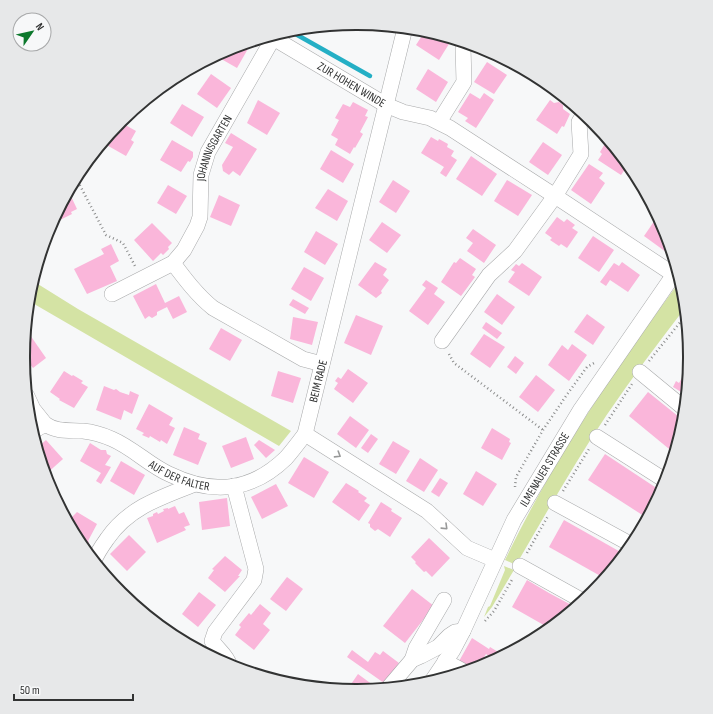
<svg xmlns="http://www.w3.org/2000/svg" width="713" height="714" font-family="'Sofia Sans Condensed',sans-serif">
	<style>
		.green { fill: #d4e3a4 }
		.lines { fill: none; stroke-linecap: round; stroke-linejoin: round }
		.stream { stroke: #24afc5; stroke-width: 4.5 }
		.building { fill: #fab6da }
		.minor-casing { stroke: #a9aaab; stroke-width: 16 }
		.path { stroke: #8b8c8c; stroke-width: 2.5; stroke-dasharray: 1 3; stroke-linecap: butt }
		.minor { stroke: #fff; stroke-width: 15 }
		.oneway { stroke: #989999 }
		.labels { text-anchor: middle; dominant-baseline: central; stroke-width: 3; stroke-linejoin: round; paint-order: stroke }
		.street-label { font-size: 12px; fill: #323333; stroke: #f7f8f9 }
		.rim { fill: none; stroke: #323333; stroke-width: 2 }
	</style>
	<rect width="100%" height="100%" fill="#f7f8f9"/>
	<!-- green -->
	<g class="green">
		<polygon points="33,281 78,309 291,431 279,446 29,301 29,292"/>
		<path d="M680 281 684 292 685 308C658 343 631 379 606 416 574 464 545 515 516 565L505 560C553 460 614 370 680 281Z"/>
		<polygon points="504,566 514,570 492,607 484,617 488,607 490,606 505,570"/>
	</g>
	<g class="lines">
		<!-- stream -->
		<polyline class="stream" points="292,32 370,76"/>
	</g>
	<!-- building -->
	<g class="building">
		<polygon points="425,31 452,39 439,60 416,45"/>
		<polygon points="244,44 249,47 237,68 216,56 229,49"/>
		<polygon points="487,62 507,75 494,94 474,82"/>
		<polygon points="428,69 448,82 436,102 416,89"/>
		<polygon points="211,74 231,88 217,108 197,94"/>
		<polygon points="470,93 480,99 484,93 494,100 476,128 465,121 468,118 458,112"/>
		<polygon points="258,100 280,113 267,135 247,123"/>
		<polygon points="550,100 554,103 559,102 563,105 563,109 570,114 564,127 562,126 557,134 536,120"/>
		<polygon points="353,102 368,110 365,116 368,117 360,132 363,134 355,148 354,147 350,154 335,145 338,139 331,135 339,120 335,118 343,104 350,107"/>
		<polygon points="182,104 204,117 192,137 170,123"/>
		<polygon points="120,122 136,131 131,140 134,142 126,156 103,143"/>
		<polygon points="231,133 257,149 240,176 233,171 229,175 223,171 222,165 233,147 225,143"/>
		<polygon points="431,137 438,141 439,139 448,144 447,147 454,151 451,156 457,160 446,177 440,173 444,167 421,153"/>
		<polygon points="172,140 193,152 193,157 190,162 188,161 181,172 160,160"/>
		<polygon points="543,142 562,155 548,175 529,162"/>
		<polygon points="606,142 608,144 609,142 628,165 621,175 598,160 602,154 600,152"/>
		<polygon points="331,150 354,164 343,183 320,169"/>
		<polygon points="471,156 497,174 482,196 456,179"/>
		<polygon points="589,164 603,173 599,178 605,183 591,204 571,190"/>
		<polygon points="393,180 410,191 396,213 379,202"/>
		<polygon points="507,180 532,195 518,216 494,201"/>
		<polygon points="168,185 187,196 176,214 157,203"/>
		<polygon points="328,189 348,201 337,221 315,208"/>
		<polygon points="69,192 77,209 71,212 72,214 58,221 57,219 53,221"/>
		<polygon points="219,195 240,205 231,226 210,217"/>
		<polygon points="557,217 564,222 567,219 575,225 572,228 578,232 567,248 561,244 559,246 550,240 552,238 545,233"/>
		<polygon points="657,217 665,230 670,246 666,252 644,236"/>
		<polygon points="382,222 401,235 387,253 369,240"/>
		<polygon points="152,223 172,243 168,247 169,249 163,255 161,253 153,261 134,240"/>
		<polygon points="473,229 496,245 484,263 467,251 473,243 466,238"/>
		<polygon points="316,231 338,244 325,265 304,252"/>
		<polygon points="593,236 614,250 599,272 578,258"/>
		<polygon points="111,244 119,261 110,266 117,281 87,294 74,269 104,254 101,249"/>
		<polygon points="460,258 476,269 472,275 475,277 461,296 441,282 454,262 456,263"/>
		<polygon points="375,262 387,269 383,275 389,280 381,291 382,293 376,298 358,285"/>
		<polygon points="622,262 640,275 628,292 610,280 606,286 600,282 614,263 619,266"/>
		<polygon points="522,263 542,277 529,296 508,282 515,272 511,270 516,264 519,266"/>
		<polygon points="304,267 324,278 311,301 291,289"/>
		<polygon points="426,280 438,288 434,294 445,302 428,325 409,311 426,288 422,285"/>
		<polygon points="156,284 165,303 179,296 187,312 173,319 167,307 157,312 157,315 152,318 149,316 145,319 133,296"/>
		<polygon points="497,294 515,307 502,325 484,312"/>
		<polygon points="293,299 309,308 305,314 289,305"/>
		<polygon points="587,314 605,327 593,345 574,332"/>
		<polygon points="356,315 383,326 371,355 344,343"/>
		<polygon points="293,317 318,322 312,345 290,339"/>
		<polygon points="486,322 502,333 497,339 482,328"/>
		<polygon points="221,328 242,340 230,361 209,349"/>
		<polygon points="484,334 505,347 490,368 470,354"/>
		<polygon points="30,335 46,358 33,368 23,355 25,339"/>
		<polygon points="572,344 587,355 569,381 548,365 562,345 568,350"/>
		<polygon points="515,356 524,363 516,374 507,367"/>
		<polygon points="348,369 368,383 353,403 334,389 338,383 335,381 338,377 341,379"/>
		<polygon points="687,369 689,370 686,395 673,387 676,381 679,383"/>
		<polygon points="64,371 72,376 73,375 83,381 81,383 88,387 74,408 59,400 60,399 50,392"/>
		<polygon points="278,371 301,378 293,403 271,396"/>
		<polygon points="536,375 555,390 538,412 519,397"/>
		<polygon points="104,386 114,390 116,389 120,392 129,395 130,391 139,395 132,414 124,410 121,420 96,410"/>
		<polygon points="648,392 684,421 674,453 629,416"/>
		<polygon points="149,404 173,418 169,425 175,428 167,444 161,440 160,442 150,436 149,438 142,435 144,433 136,429"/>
		<polygon points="350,416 369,430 356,448 337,434"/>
		<polygon points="184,427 200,434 198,439 207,443 198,465 173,455"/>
		<polygon points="492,428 510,439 509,442 511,443 502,460 481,448"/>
		<polygon points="371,434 378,439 368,453 361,448"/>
		<polygon points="246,437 254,459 231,468 222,446"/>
		<polygon points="46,440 63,459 45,475 37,448"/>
		<polygon points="259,440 275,450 266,458 254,445"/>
		<polygon points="393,441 410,451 396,474 379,464"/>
		<polygon points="90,443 101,450 106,450 107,454 111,456 105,465 111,467 101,484 96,481 101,473 80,461"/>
		<polygon points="605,454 661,491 647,518 588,480"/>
		<polygon points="304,457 329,472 314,498 288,483"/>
		<polygon points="420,458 438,470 424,492 406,481"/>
		<polygon points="121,461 145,475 134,495 110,481"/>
		<polygon points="476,471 497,484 483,506 463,494"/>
		<polygon points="440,478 448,483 439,497 431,492"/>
		<polygon points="346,483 359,491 358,492 367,498 364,501 370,505 359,521 332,502"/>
		<polygon points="276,484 288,506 262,519 251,497"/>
		<polygon points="227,498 230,526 202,530 199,502"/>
		<polygon points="381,502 392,509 391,511 402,518 390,537 378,529 375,531 370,527 370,524 368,523"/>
		<polygon points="175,506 179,514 184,512 190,525 184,527 186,530 157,543 147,518 153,516 153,514 157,512 158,514 164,511 163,509 168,508 168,509"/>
		<polygon points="77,512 97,524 88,541 89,542 85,549 79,542 68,521"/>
		<polygon points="564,520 624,554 604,578 549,547"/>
		<polygon points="129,535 146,552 127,571 110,554"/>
		<polygon points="429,538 450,558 432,577 426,571 424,572 415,563 416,562 411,557"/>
		<polygon points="225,556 242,570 238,576 240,576 225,592 208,578 214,570 212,569"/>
		<polygon points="287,577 303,589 286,611 270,599"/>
		<polygon points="527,580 549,593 575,607 549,628 512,607"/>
		<polygon points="412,589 434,606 405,643 383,626"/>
		<polygon points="199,592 216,605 198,627 182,614"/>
		<polygon points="260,604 271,613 263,624 270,630 254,650 235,635 241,627 239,625 249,613 251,615"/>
		<polygon points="472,638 489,649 490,647 503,655 492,661 493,659 486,654 478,667 469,670 458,663"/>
		<polygon points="352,650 368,662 375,652 380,655 383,651 399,663 384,683 347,657"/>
		<polygon points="358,674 377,688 356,690 347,690"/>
	</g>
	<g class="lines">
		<!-- minor casing -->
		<g class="minor-casing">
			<g id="minor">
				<path id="s1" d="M270 36 386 105 403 112 430 118 450 128 555 196 673 274"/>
				<polyline points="439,122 464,82 463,47 465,43"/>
				<path d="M173 263C185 279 197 295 213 308L303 359 322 364"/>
				<path id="s2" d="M112 294 173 263 184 250 197 226 200 217 201 175 208 152 275 35"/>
				<polyline points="442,341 489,275 515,251 555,196 581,154 579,122 584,114"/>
				<polyline points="640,372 685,409"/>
				<polyline points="27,396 33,409 45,424"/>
				<path id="s3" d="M32 432 45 424C56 432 70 430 83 431 93 432 103 435 112 439 133 448 149 465 169 474 212 495 251 492 286 458 293 450 299 442 305 434L405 28"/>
				<polyline points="305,434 427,511 467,548 495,560"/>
				<polyline points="597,437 666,481"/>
				<polyline points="555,503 632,545"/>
				<path d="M94 561C97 553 102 546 107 539 128 508 161 497 195 484"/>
				<polyline points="520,566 583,601"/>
				<polyline points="412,660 416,648 444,600"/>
				<polyline points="445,661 463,671"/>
				<path d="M230 666C227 655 218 650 212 641L215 632 254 580 256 569 234 486"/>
				<path id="s4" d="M432 681 453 650 463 631 514 520 581 409 677 270"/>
				<polyline points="389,687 412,660 421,656 438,647 449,636 455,632 463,631"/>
			</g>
		</g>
		<!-- path -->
		<g class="path">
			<polyline points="76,178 106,235 123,243 135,266"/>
			<polyline points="449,354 454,363 543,430"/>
			<polyline points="649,361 686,315"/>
			<polyline points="605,425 632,384"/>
			<polyline points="515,487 516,477 543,430 566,396 587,367 594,363"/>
			<polyline points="563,491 589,449"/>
			<polyline points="527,553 548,516"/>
			<polyline points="485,621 494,611 513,578"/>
		</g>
		<!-- minor -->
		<use href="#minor" class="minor"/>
	</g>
	<!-- one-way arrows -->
	<defs><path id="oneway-chevron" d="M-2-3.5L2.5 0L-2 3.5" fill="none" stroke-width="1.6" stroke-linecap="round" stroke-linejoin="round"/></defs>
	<g class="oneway">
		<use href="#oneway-chevron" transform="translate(338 455) rotate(32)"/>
		<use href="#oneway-chevron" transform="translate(445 527) rotate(44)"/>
	</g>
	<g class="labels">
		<!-- street labels -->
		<g class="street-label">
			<text stroke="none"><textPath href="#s1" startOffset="95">ZUR HOHEN WINDE</textPath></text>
			<text stroke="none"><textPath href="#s2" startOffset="194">JOHANNISGARTEN</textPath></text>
			<text stroke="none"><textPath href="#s3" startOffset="364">BEIM RADE</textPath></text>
			<text stroke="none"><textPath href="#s4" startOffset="240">ILMENAUER STRASSE</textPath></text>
			<text stroke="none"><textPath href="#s3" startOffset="162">AUF DER FALTER</textPath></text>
		</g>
	</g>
	<!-- crop -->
	<path d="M0 0H713V714H0ZM356 30H357A326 326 0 0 1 683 356V358A326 326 0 0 1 357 684H356A326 326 0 0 1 30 358V356A326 326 0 0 1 356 30Z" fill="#e7e8e9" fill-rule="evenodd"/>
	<path class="rim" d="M356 30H357A326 326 0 0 1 683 356V358A326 326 0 0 1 357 684H356A326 326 0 0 1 30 358V356A326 326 0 0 1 356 30Z"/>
	<!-- north arrow -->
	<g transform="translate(32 32) rotate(56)"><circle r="19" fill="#f7f8f9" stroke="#a8a9aa"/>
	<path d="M0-3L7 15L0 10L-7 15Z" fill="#0c782c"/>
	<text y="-6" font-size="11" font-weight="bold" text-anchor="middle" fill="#323333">N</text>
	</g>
	<!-- scale -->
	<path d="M14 694v6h119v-6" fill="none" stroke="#323333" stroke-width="2"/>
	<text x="20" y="694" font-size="12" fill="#323333" stroke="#f7f8f9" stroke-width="3" paint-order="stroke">50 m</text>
</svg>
